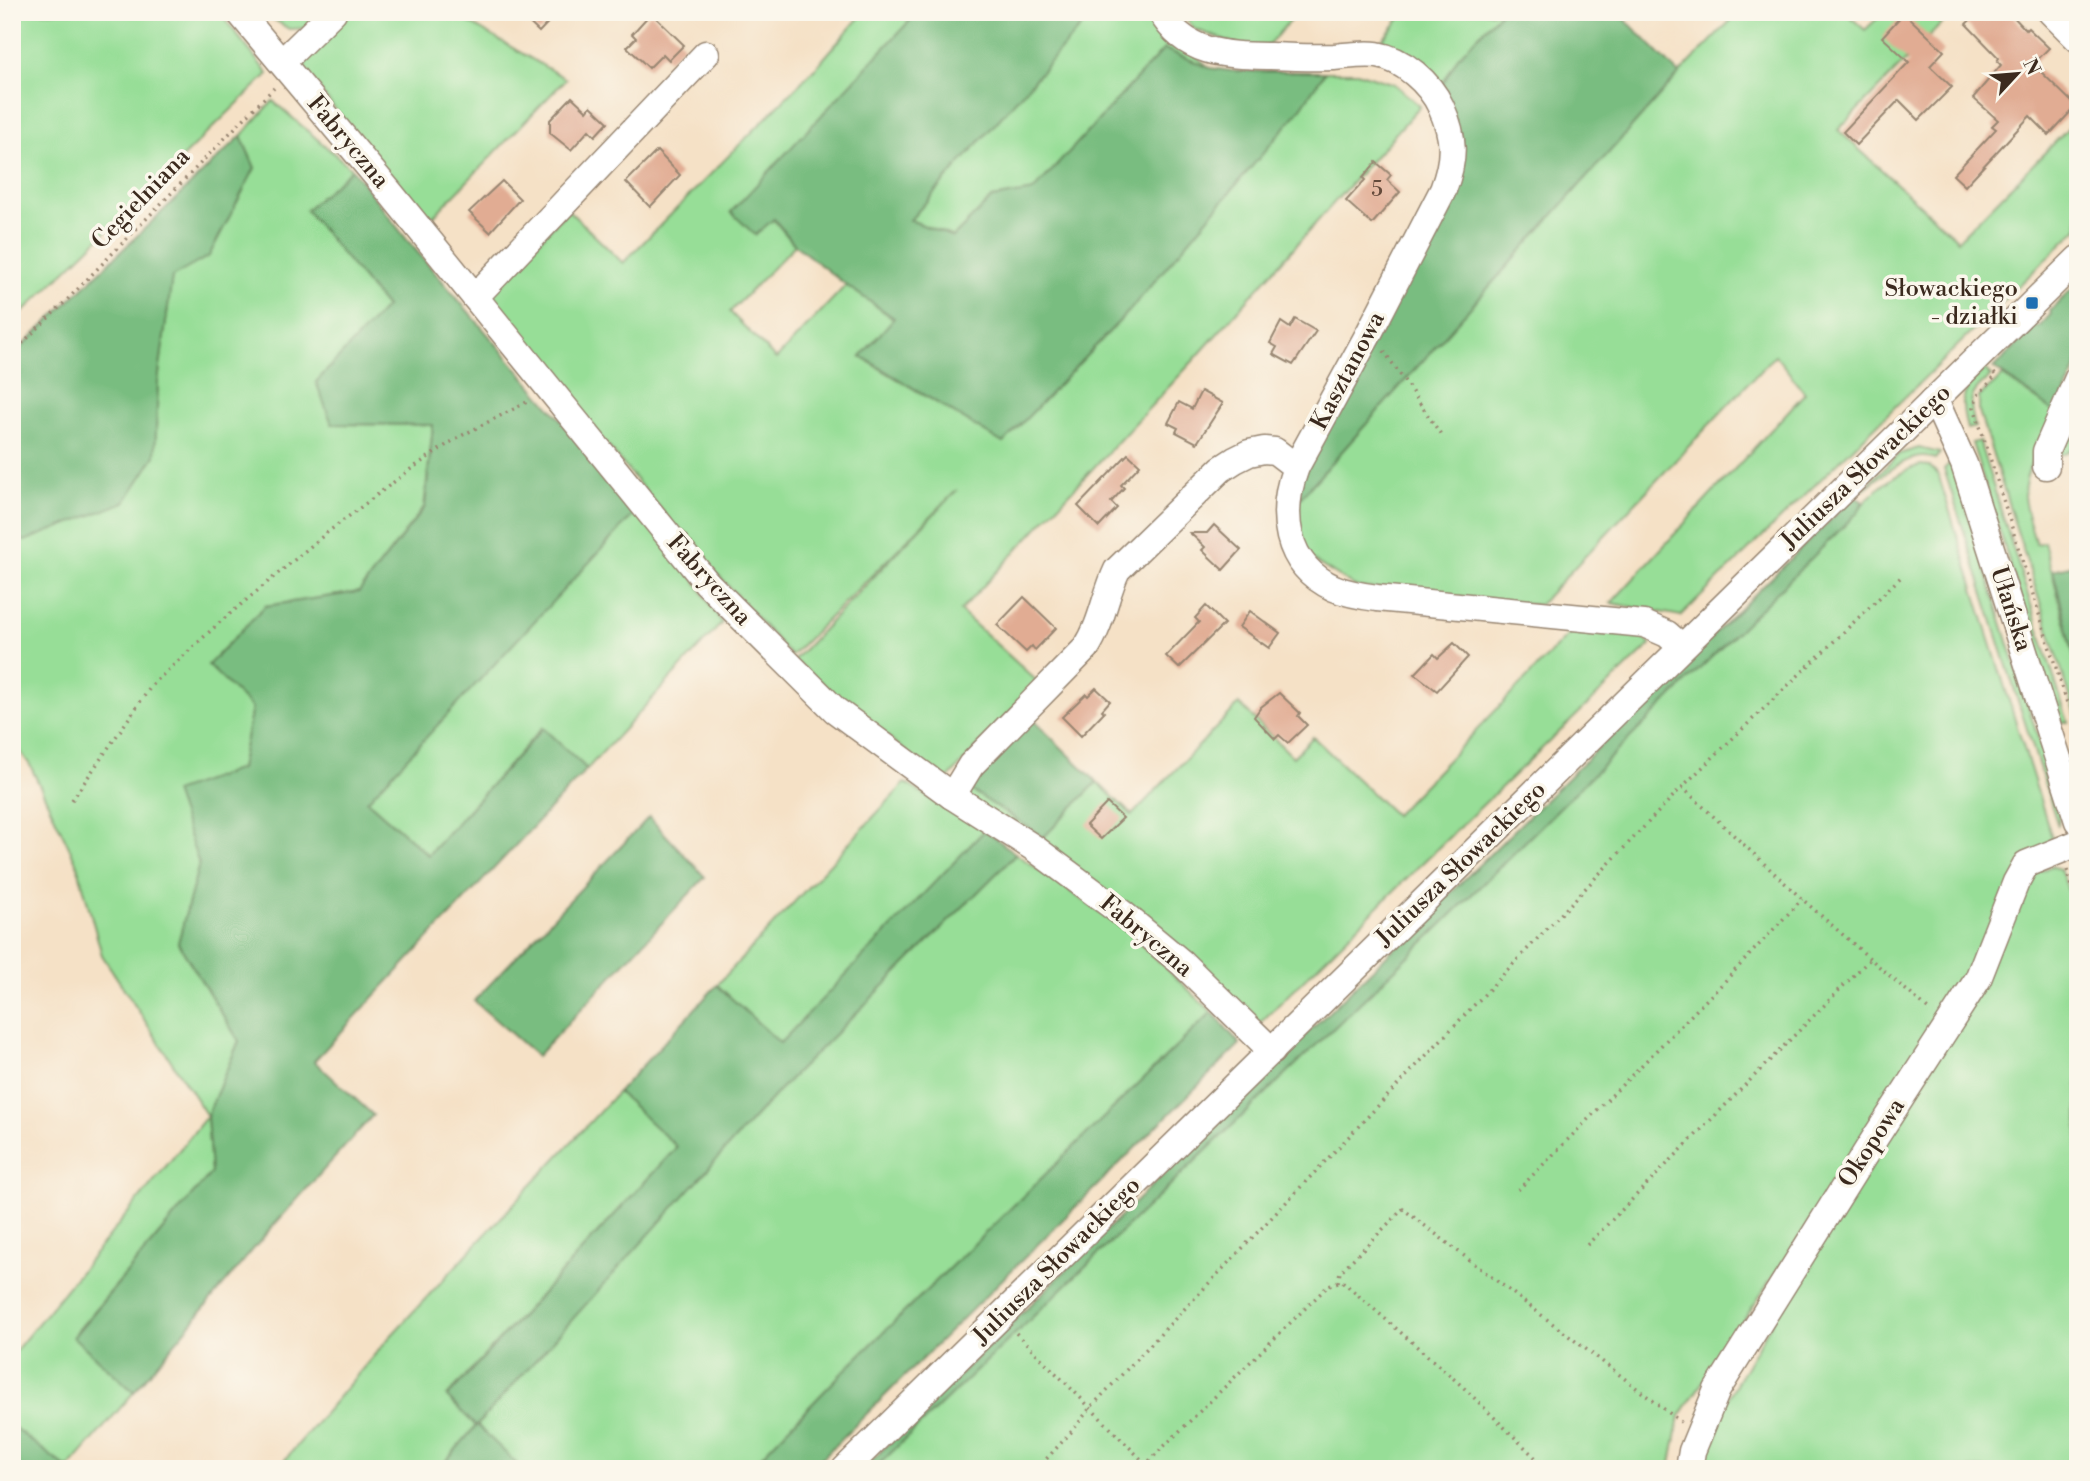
<svg xmlns="http://www.w3.org/2000/svg" width="2090" height="1481" font-family="'Libre Bodoni',serif">
	<style>
		.green { fill: #97de97; stroke: #69845a; stroke-width: 2 }
		.forest { fill: #79bd80; stroke: #5a744f; stroke-width: 2 }
		.building { fill: #e1ac93 }
		.lines { fill: none; stroke-linecap: round; stroke-linejoin: round }
		.minor-casing { stroke: #988672; stroke-width: 29 }
		.path { stroke: #988672; stroke-width: 3.5; stroke-dasharray: 2 5; stroke-linecap: butt }
		.minor { stroke: #fff; stroke-width: 26 }
		.poi-dot { fill: #1f6fb2; stroke: #fbf7ec; stroke-width: 2.5 }
		.labels { text-anchor: middle; dominant-baseline: central; stroke-width: 7; stroke-linejoin: round; paint-order: stroke }
		.number-label { font-size: 21px; fill: #644a3b }
		.street-label { font-size: 24px; fill: #3b2a1e; stroke: #fbf7ec }
		.poi-label { font-size: 24px; fill: #3b2a1e; stroke: #fbf7ec; text-anchor: end }
	</style>
	<rect width="100%" height="100%" fill="#fbf7ec"/>
	<filter id="ink" filterUnits="userSpaceOnUse"><feTurbulence type="fractalNoise" baseFrequency=".0143" numOctaves="2"/><feDisplacementMap in="SourceGraphic" scale="14" xChannelSelector="R" yChannelSelector="G"/><feConvolveMatrix kernelMatrix="1 2 1 2 8 2 1 2 1" color-interpolation-filters="sRGB"/></filter>
	<filter id="wash" filterUnits="userSpaceOnUse"><feTurbulence type="fractalNoise" baseFrequency=".00686" numOctaves="4" result="noise"/><feDisplacementMap in="SourceGraphic" scale="28" xChannelSelector="R" yChannelSelector="G"/><feGaussianBlur stdDeviation="1.57" result="paint"/><feColorMatrix in="noise" values="0 0 0 0 0 0 0 0 0 0 0 0 0 0 0 0 0 1.4 0 .05"/><feComposite in="paint" operator="in"/></filter>
	<g filter="url(#wash)">
		<rect width="100%" height="100%" fill="#f5e1c6"/>
		<!-- green -->
		<g class="green">
			<polygon points="12,12 219,12 268,74 12,323"/>
			<polygon points="262,12 325,12 311,28 289,29"/>
			<polygon points="345,12 451,12 566,79 426,224 304,70 306,55"/>
			<polygon points="864,12 918,12 732,212 773,219 795,245 730,312 776,359 846,285 894,319 861,357 1003,443 1130,310 1298,112 1325,72 1357,72 1394,84 1420,106 1193,361 960,611 1038,682 944,783 794,660 957,490 791,656 674,526 485,297 568,210 623,263 819,64"/>
			<polygon points="1094,12 1154,12 1191,52 1210,68 1164,49 1033,192 992,198 953,237 910,220"/>
			<polygon points="1182,12 1297,12 1268,46 1241,46 1194,29"/>
			<polygon points="1405,12 1501,12 1458,57 1442,85 1378,45"/>
			<polygon points="1739,12 1845,12 1865,30 1884,12 1953,12 1838,130 1958,240 2078,119 2078,228 1681,616 1611,603 1805,393 1775,355 1539,605 1355,587 1308,557 1293,506 1679,74"/>
			<polygon points="273,101 352,169 306,210 386,307 332,424 433,425 424,507 359,592 265,606 252,708 240,769 175,792 199,864 178,943 239,1041 207,1116 211,1173 73,1336 134,1392 68,1469 12,1426 12,1355 207,1116 102,955 77,864 30,765 12,740 12,536 25,541 155,456 158,382 172,276 255,168 241,136"/>
			<path d="M1985 369 1991 376C1969 396 1968 397 1975 427L1967 429C1959 396 1962 392 1985 369Z"/>
			<path d="M2003 376 2056 413C2044 435 2024 470 2024 496 2025 512 2031 528 2036 544L2044 542 2078 671V721L1979 412V397Z"/>
			<polygon points="2078,388 2078,444 2065,454 2060,454 2058,451"/>
			<polygon points="1979,441 2068,722 2061,722 2057,714 1972,443"/>
			<path d="M1919 448 1940 453 1935 459C1910 449 1880 478 1861 491L1899 454Z"/>
			<polygon points="1950,463 1955,472 2060,808 2058,826 1944,469"/>
			<path d="M1921 465 1929 466 1938 474 2052 838 2047 843 1954 1005 1680 1416 1670 1469H874L1438 928 1857 513C1868 493 1898 471 1921 465Z"/>
			<polygon points="638,510 689,571 722,623 587,769 542,728 428,855 366,800"/>
			<polygon points="1572,631 1634,631 1651,644 1416,869 1259,1024 968,798 966,787 1044,837 1097,782 1132,815 1239,704 1293,757 1313,737 1395,815"/>
			<polygon points="905,783 985,830 780,1044 717,985"/>
			<polygon points="1016,854 1125,929 1212,1012 846,1369 749,1469 522,1469 476,1426 439,1469 277,1469 388,1339 618,1092 677,1147 447,1396 476,1425 782,1087"/>
			<polygon points="2051,866 2060,869 2073,902 2078,900 2078,1469 1698,1469 1709,1431 2024,884 2038,872"/>
		</g>
		<!-- forest -->
		<g class="forest">
			<polygon points="918,12 1094,12 910,220 953,237 992,198 1033,191 1164,49 1210,68 1232,71 1325,72 1298,112 1130,310 1003,443 861,356 894,318 846,285 795,245 774,219 755,235 731,212"/>
			<polygon points="1501,12 1618,12 1679,74 1293,506 1297,479 1454,193 1442,85 1458,57"/>
			<polygon points="241,136 255,168 209,256 172,277 158,382 155,456 125,502 25,541 12,536 12,356"/>
			<polygon points="352,169 408,241 638,510 367,801 428,855 543,728 587,769 314,1061 373,1115 266,1234 134,1392 73,1337 211,1173 207,1116 239,1041 178,943 199,864 174,792 240,769 252,708 208,665 265,606 359,592 425,507 433,425 332,424 316,382 386,307 306,210"/>
			<polygon points="2075,286 2078,286 2078,364 2056,413 1994,368 2035,326 2039,327 2051,314 2050,311"/>
			<polygon points="1855,496 1863,502 1857,513 1438,928 874,1469 863,1469"/>
			<polygon points="2078,564 2078,653 2074,656 2053,570"/>
			<polygon points="1032,719 1097,782 1044,837 966,787"/>
			<polygon points="649,817 705,877 537,1056 474,1001"/>
			<polygon points="985,830 1016,854 782,1087 477,1425 522,1469 439,1469 476,1426 447,1397 677,1147 618,1092 717,985 780,1043"/>
			<polygon points="1212,1012 1240,1044 811,1469 749,1469 846,1369"/>
			<polygon points="12,1426 68,1469 12,1469"/>
		</g>
		<g id="blocks">
			<!-- building -->
			<g class="building">
				<polygon points="518,12 558,12 539,32"/>
				<polygon points="1979,12 2009,12 2026,30 2028,28 2049,48 2033,64 2076,106 2049,135 2030,116 1965,186 1953,175 1996,129 1992,126 1998,120 1973,98 2001,65 1997,61 1999,58 1966,24"/>
				<polygon points="651,13 684,45 669,60 663,54 649,68 627,47 636,38 632,34"/>
				<polygon points="1904,13 1944,51 1930,66 1952,87 1919,120 1899,100 1856,145 1843,132 1909,62 1882,37"/>
				<polygon points="572,97 587,111 591,106 608,122 595,136 589,130 571,150 550,133 550,120"/>
				<polygon points="657,151 680,175 650,207 626,182"/>
				<polygon points="1376,162 1391,175 1387,180 1400,192 1372,224 1346,201 1365,180 1363,178"/>
				<polygon points="502,181 520,199 490,232 469,212"/>
				<polygon points="1295,319 1316,331 1293,365 1273,354 1277,347 1270,343 1281,322 1290,328"/>
				<polygon points="1201,391 1223,403 1197,443 1176,432 1178,428 1168,423 1179,402 1192,409"/>
				<polygon points="1128,454 1140,465 1121,485 1124,488 1111,502 1117,508 1099,527 1078,506"/>
				<polygon points="1214,525 1241,550 1223,570 1202,550 1205,547 1190,533 1207,533"/>
				<polygon points="1024,597 1056,628 1035,650 1032,646 1026,652 997,625"/>
				<polygon points="1206,606 1224,624 1179,668 1166,656 1199,622 1195,618"/>
				<polygon points="1250,611 1280,633 1269,648 1239,627"/>
				<polygon points="1454,643 1468,657 1437,691 1415,674 1434,654 1438,658"/>
				<polygon points="1096,688 1110,701 1102,710 1104,712 1081,736 1062,717 1086,694 1088,696"/>
				<polygon points="1279,693 1300,713 1298,716 1307,725 1288,743 1279,735 1275,739 1254,717 1261,707"/>
				<polygon points="1107,803 1123,818 1101,839 1086,825"/>
			</g>
		</g>
	</g>
	<g filter="url(#ink)">
		<use href="#blocks" fill-opacity="0" stroke="#988672" stroke-width="2"/>
		<g class="lines">
			<!-- minor casing -->
			<g class="minor-casing">
				<g id="minor">
					<polyline points="239,12 388,190 707,583 835,710 952,796 1034,848 1123,914 1182,963 1272,1051"/>
					<path d="M1161 12C1185 55 1226 55 1269 56 1291 57 1312 58 1334 57 1347 56 1363 53 1377 55 1403 59 1430 83 1441 107 1455 138 1455 158 1443 190L1367 337 1296 467C1279 513 1284 565 1334 588 1348 594 1362 596 1377 598L1644 624 1667 634 1682 647"/>
					<polyline points="2051,12 2078,39"/>
					<polyline points="282,62 333,12"/>
					<polyline points="475,297 706,54"/>
					<polyline points="1932,402 1940,411 1964,464 2078,821"/>
					<polyline points="2046,466 2046,451 2078,378"/>
					<path d="M952 796 971 765 1086 648C1102 624 1105 595 1117 570L1221 469 1235 460 1249 453 1264 450 1275 451 1296 467"/>
					<polyline points="845,1469 2078,259"/>
					<polyline points="1689,1469 1692,1451 1717,1390 1875,1138 1978,979 2016,882 2026,864 2078,843"/>
				</g>
			</g>
			<!-- path -->
			<g class="path">
				<polyline points="1384,351 1442,436"/>
				<polyline points="12,353 66,301 274,88"/>
				<polyline points="1994,373 1996,376 1977,396 1974,407 2068,706"/>
				<polyline points="1682,787 1802,899 1930,1011"/>
				<polyline points="72,800 152,685 219,623 324,535 411,469 457,438 529,401"/>
				<polyline points="2067,870 2076,898"/>
				<polyline points="1518,1190 1726,980 1802,899"/>
				<polyline points="1587,1245 1870,959"/>
				<polyline points="1338,1282 1340,1272 1403,1209 1681,1422"/>
				<polyline points="1016,1333 1146,1464 1329,1285 1342,1281 1463,1387 1547,1469"/>
				<polyline points="1037,1469 1074,1429 1090,1408 1682,787 1901,577"/>
			</g>
			<!-- minor -->
			<use href="#minor" class="minor"/>
		</g>
	</g>
	<!-- markers -->
	<rect class="poi-dot" x="2025" y="296" width="14" height="14" rx="3.5"/>
	<g class="labels">
		<!-- number labels -->
		<g class="number-label">
			<text x="1377" y="190">5</text>
		</g>
		<!-- street labels -->
		<g class="street-label">
			<text transform="translate(348 142) rotate(50)">Fabryczna</text>
			<text transform="translate(141 199) rotate(-46)">Cegielniana</text>
			<text transform="translate(1348 371) rotate(-62)">Kasztanowa</text>
			<text transform="translate(1866 467) rotate(-44)">Juliusza Słowackiego</text>
			<text transform="translate(709 580) rotate(48)">Fabryczna</text>
			<text transform="translate(2011 609) rotate(72)">Ułańska</text>
			<text transform="translate(1461 864) rotate(-44)">Juliusza Słowackiego</text>
			<text transform="translate(1146 936) rotate(40)">Fabryczna</text>
			<text transform="translate(1872 1143) rotate(-57)">Okopowa</text>
			<text transform="translate(1057 1261) rotate(-45)">Juliusza Słowackiego</text>
		</g>
		<!-- poi labels -->
		<g class="poi-label">
			<text x="2018" y="289">Słowackiego<tspan x="2018" dy="28">- działki</tspan></text>
		</g>
	</g>
	<!-- margin -->
	<rect width="2090" height="1481" fill="none" stroke="#fbf7ec" stroke-width="42"/>
	<!-- north arrow -->
	<g transform="translate(2017 74) rotate(64)" stroke="#fbf7ec" stroke-width="5" paint-order="stroke">
	<path d="M0-5L12 26L0 18L-12 26Z" fill="#3b2a1e"/>
	<text y="-10" font-size="19" font-weight="bold" text-anchor="middle" fill="#3b2a1e">N</text>
	</g>
</svg>
